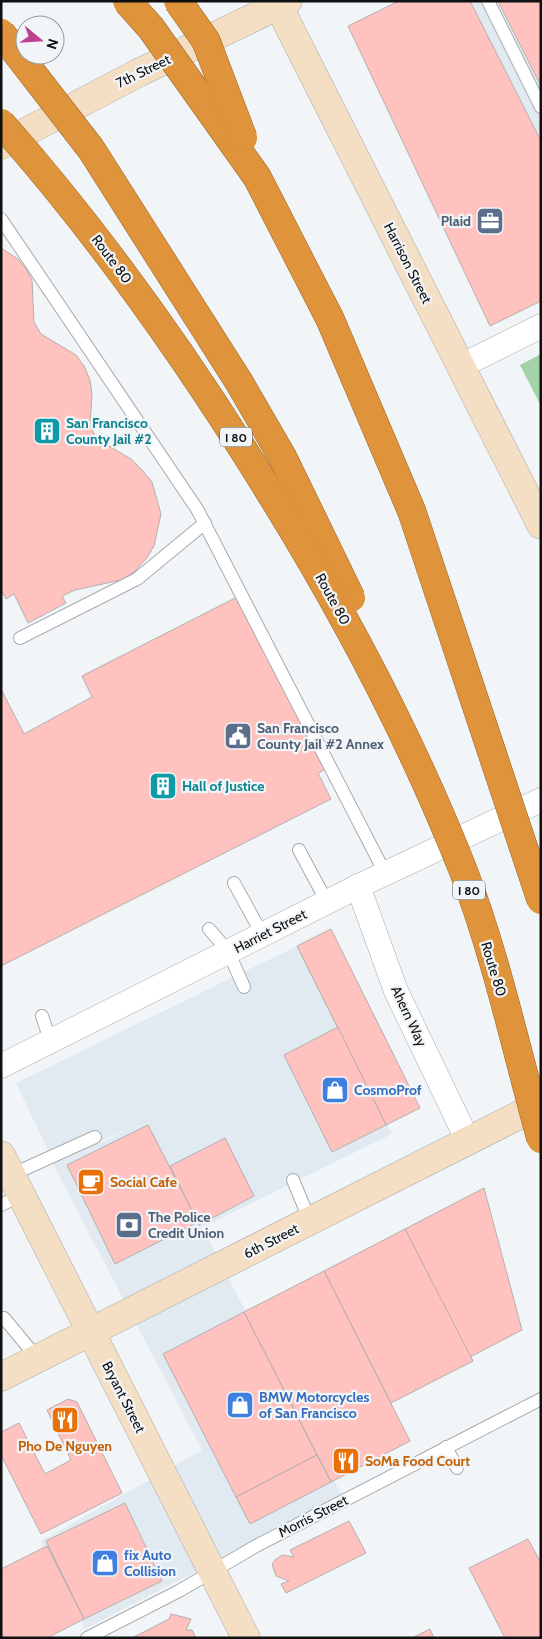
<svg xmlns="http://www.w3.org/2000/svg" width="542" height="1639" font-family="Cabin,sans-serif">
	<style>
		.built { fill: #e1eaf1 }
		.green { fill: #a2d2a6 }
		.building { fill: #ffc2bf; stroke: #b3afaf }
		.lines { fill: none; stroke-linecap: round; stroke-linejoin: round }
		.lane-casing { stroke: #a8aaad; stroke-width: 14 }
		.street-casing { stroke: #a8aaad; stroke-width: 25 }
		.secondary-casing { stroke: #a8aaad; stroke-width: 29 }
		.lane { stroke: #fff; stroke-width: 12 }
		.street { stroke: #fff; stroke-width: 24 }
		.secondary { stroke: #f5dfc4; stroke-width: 28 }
		.highway-bridge-casing { stroke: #96652c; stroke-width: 29; stroke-linecap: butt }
		.highway-bridge { stroke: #df933b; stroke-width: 28 }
		.labels { text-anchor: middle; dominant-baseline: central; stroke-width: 4.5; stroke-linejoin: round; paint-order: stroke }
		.shield { fill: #f2f5f7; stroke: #535556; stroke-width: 1 }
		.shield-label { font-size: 12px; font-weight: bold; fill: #0f1011 }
		.street-label { font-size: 14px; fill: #0f1011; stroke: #f2f5f7 }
		.service-label { font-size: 14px; font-weight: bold; fill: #4e5e75; stroke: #f2f5f7; text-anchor: start }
		.culture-label { font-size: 14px; font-weight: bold; fill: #0d838f; stroke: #f2f5f7; text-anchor: start }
		.shop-label { font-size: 14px; font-weight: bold; fill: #366cbe; stroke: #f2f5f7; text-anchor: start }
		.food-label { font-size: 14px; font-weight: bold; fill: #c56008; stroke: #f2f5f7; text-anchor: start }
	</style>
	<rect width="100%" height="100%" fill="#f2f5f7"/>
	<!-- built -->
	<g class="built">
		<polygon points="470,1 541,1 541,141"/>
		<polygon points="297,946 392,1134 203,1227 155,1137 342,1496 85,1629 41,1541 202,1450 53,1164 148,1121 53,1161 16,1083"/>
	</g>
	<!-- green -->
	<polygon class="green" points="541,354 541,406 520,365"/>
	<!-- building -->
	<g class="building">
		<polygon points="399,1 470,1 541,141 541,301 490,326 348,26"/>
		<polygon points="498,1 541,1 541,86"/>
		<polygon points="1,248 18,259 26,269 32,280 34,322 41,334 76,355 84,366 90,380 92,395 90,425 96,438 131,459 142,470 152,482 161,514 154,546 146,559 134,572 121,580 75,590 62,596 66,603 28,623 14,594 6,599 1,590"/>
		<polygon points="237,597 326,769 318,773 331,799 1,966 1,689 24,734 92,697 82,676"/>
		<polygon points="331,929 420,1108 386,1125 297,946"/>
		<polygon points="338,1027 386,1125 332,1152 284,1055"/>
		<polygon points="148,1125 198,1222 115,1264 67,1165"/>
		<polygon points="225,1138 254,1196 199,1225 170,1166"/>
		<polygon points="484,1188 522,1330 470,1357 405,1229"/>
		<polygon points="405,1229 473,1361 391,1403 324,1271"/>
		<polygon points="324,1271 410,1441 331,1482 244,1312"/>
		<polygon points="244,1312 317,1455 236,1497 163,1354"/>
		<polygon points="68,1399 77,1402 122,1493 41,1534 1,1455 1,1432 19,1423 45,1474 71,1460 47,1410"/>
		<polygon points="317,1455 331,1482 250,1524 236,1497"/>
		<polygon points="125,1503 162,1581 84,1619 46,1541"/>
		<polygon points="349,1521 366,1553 286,1593 281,1584 289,1581 276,1576 272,1564 275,1560 282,1555 294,1557 290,1550"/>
		<polygon points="528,1539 541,1563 541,1638 505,1638 469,1568"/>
		<polygon points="47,1546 84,1619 47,1638 1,1638 1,1569"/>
		<polygon points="171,1614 191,1619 186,1630 192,1630 196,1638 132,1638 169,1619"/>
		<polygon points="430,1629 434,1638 412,1638"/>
	</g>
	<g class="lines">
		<!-- lane casing -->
		<g class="lane-casing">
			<g id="lane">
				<polyline points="488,1 541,107"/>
				<polyline points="1,219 197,509 385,873"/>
				<polyline points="20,638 137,579 205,523"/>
				<polyline points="299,850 327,902"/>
				<polyline points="234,883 262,934"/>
				<polyline points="209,929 228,951 244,987"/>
				<polyline points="42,1016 50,1040"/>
				<polyline points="11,1175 95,1137"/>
				<polyline points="293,1180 310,1221"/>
				<polyline points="1,1205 22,1195"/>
				<polyline points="4,1318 38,1359"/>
				<polyline points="446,1447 457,1468"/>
				<polyline points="87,1638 179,1591 256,1546 541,1399"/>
			</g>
		</g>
		<!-- street casing -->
		<g class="street-casing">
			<g id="street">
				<polyline points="461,366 541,326"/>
				<polyline points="358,886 396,991 468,1141"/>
				<polyline points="1,1066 363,884 541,800"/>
			</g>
		</g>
		<!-- secondary casing -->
		<g class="secondary-casing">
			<g id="secondary">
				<polyline points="276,1 541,525"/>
				<polyline points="1,145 138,73 288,1"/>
				<polyline points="1,1155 246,1638"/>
				<polyline points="1,1377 541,1104"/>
			</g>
		</g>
		<!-- lane -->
		<use href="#lane" class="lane"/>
		<!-- street -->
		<use href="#street" class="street"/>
		<!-- secondary -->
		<use href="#secondary" class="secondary"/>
		<!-- highway-bridge casing -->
		<g class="highway-bridge-casing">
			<g id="highway-bridge">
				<polyline points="127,1 151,28 257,177 330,319 412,512 541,900"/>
				<polyline points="178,1 206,41 243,138"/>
				<polyline points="1,33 91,149 239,382 283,458 351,598"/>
				<path d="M1 123C101 236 187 358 266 486 342 608 410 736 463 870 496 956 516 1049 541 1139"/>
			</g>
		</g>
		<!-- highway-bridge -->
		<use href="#highway-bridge" class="highway-bridge"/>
	</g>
	<!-- icons -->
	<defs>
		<g id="office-square" transform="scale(1.4375)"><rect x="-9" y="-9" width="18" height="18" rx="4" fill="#5c6f8a" stroke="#f2f5f7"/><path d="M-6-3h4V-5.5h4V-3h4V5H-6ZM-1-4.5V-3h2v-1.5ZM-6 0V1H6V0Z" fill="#fff"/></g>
		<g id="building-square" transform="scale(1.4375)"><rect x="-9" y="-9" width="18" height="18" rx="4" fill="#0f9aa8" stroke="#f2f5f7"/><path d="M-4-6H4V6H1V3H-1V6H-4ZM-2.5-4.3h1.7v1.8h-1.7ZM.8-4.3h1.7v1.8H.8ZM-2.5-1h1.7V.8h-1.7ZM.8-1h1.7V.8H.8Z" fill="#fff"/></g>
		<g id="civic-square" transform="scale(1.4375)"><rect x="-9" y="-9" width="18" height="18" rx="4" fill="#5c6f8a" stroke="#f2f5f7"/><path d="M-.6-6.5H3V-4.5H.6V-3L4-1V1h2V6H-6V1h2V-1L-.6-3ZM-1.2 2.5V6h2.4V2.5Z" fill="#fff"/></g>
		<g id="shop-square" transform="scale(1.4375)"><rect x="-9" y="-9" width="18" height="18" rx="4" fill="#3f7fe0" stroke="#f2f5f7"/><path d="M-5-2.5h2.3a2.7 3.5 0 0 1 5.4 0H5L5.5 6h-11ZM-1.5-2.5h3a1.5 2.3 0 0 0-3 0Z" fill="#fff"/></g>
		<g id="cafe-square" transform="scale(1.4375)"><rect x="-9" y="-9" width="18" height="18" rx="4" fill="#e8710a" stroke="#f2f5f7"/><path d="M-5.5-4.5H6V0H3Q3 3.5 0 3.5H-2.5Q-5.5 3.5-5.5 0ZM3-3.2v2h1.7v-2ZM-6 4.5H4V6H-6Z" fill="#fff"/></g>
		<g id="bank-square" transform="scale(1.4375)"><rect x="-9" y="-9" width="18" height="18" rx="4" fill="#5c6f8a" stroke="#f2f5f7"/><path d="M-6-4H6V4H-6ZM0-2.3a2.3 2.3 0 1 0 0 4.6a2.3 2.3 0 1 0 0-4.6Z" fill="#fff"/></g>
		<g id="restaurant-square" transform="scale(1.4375)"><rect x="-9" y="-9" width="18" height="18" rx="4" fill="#e8710a" stroke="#f2f5f7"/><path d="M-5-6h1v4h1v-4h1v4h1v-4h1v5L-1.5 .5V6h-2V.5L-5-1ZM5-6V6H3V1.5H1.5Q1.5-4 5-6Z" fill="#fff"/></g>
	</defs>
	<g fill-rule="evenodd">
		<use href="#office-square" x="490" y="221"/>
		<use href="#building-square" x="47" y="431"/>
		<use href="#civic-square" x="238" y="736"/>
		<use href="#building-square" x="163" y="786"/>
		<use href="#shop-square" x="335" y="1090"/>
		<use href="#cafe-square" x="91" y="1182"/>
		<use href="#bank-square" x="129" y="1225"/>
		<use href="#shop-square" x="240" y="1405"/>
		<use href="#restaurant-square" x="65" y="1420"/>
		<use href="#restaurant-square" x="346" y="1461"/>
		<use href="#shop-square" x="105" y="1563"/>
	</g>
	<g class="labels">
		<!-- shield labels -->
		<g class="shield">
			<rect x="220" y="427.5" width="32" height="19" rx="4"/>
			<rect x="453" y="880.5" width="32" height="19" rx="4"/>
		</g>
		<g class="shield-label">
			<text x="236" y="437">I 80</text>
			<text x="469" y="890">I 80</text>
		</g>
		<!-- street labels -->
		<g class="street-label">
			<text transform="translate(143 71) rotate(-26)">7th Street</text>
			<text transform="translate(112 259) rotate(53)">Route 80</text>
			<text transform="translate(408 263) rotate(63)">Harrison Street</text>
			<text transform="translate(333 599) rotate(61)">Route 80</text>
			<text transform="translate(270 931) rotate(-27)">Harriet Street</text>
			<text transform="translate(494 969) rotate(73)">Route 80</text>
			<text transform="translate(409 1016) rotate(65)">Ahern Way</text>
			<text transform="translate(271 1241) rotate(-27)">6th Street</text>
			<text transform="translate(124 1397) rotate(63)">Bryant Street</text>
			<text transform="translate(313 1516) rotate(-27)">Morris Street</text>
		</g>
		<!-- service labels -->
		<g class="service-label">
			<text x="471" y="221" text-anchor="end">Plaid</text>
			<text x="257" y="728">San Francisco<tspan x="257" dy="16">County Jail #2 Annex</tspan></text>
			<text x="148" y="1217">The Police<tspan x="148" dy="16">Credit Union</tspan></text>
		</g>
		<!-- culture labels -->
		<g class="culture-label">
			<text x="66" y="423">San Francisco<tspan x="66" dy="16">County Jail #2</tspan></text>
			<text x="182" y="786">Hall of Justice</text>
		</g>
		<!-- shop labels -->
		<g class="shop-label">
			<text x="354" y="1090">CosmoProf</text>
			<text x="259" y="1397">BMW Motorcycles<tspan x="259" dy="16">of San Francisco</tspan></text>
			<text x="124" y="1555">fix Auto<tspan x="124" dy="16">Collision</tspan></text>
		</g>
		<!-- food labels -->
		<g class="food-label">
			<text x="110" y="1182">Social Cafe</text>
			<text x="65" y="1446" text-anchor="middle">Pho De Nguyen</text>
			<text x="365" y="1461">SoMa Food Court</text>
		</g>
	</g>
	<!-- border -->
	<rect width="542" height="1639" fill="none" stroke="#0f1011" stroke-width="5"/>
	<!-- north arrow -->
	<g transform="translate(40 40) rotate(108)"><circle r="24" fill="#f2f5f7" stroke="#97999b"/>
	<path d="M0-4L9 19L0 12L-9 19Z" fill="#bd4191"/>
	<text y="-8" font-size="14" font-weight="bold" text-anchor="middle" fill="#0f1011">N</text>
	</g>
</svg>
